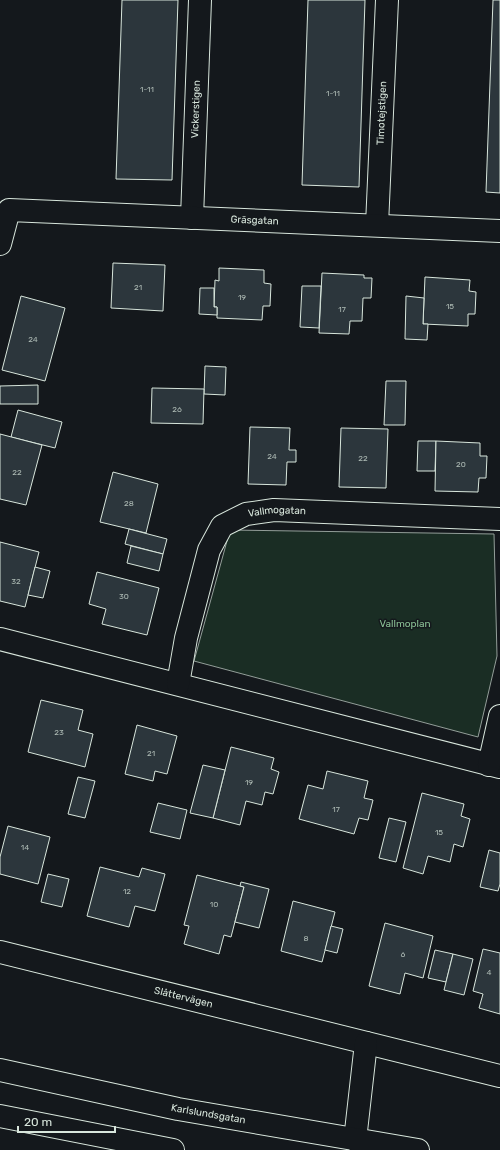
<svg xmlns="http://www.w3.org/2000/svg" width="500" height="1150" font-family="Rubik,sans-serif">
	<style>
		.green { fill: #1a2d24; stroke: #939e99 }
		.building { fill: #2c363c; stroke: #d8e6dc }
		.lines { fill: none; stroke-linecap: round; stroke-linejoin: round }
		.minor-casing { stroke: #d8e6dc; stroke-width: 24 }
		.secondary-casing { stroke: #d8e6dc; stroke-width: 24 }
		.minor { stroke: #14181c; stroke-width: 22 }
		.secondary { stroke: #14181c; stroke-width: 22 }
		.labels { text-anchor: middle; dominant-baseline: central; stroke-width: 3; stroke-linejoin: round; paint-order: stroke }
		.number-label { font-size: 8px; fill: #adbab4 }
		.street-label { font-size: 10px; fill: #d8e6dc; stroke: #14181c }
		.park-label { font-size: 10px; fill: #8ac095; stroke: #14181c }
	</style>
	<rect width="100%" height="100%" fill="#14181c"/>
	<!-- green -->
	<polygon class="green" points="230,530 494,534 497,656 478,737 194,661"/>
	<!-- building -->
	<g class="building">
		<polygon points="122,0 178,0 172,180 116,179"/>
		<polygon points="308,0 365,0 359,187 302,185"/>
		<polygon points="493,0 500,0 500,193 486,192"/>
		<polygon points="113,263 165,265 163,311 111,308"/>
		<polygon points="219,268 264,270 264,283 271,284 270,306 263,306 262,320 217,318 217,307 214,307 215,280 219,281"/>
		<polygon points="322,273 364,275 364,278 372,278 371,298 363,298 362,321 350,321 349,334 319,333"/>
		<polygon points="425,277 470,280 469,291 476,292 475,314 468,314 468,326 423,324"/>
		<polygon points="302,286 321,286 319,328 300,327"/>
		<polygon points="200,288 214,288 214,307 217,307 217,315 199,314"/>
		<polygon points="21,296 65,308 45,381 2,370"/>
		<polygon points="406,296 424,298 423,324 428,324 427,340 405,339"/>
		<polygon points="205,366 226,367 225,395 204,394"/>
		<polygon points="386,381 406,381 405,425 384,425"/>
		<polygon points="38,385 38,404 0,404 0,386"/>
		<polygon points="152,388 204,389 203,424 151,423"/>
		<polygon points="18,410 62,422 55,448 11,437"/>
		<polygon points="250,427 290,428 289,450 296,450 296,462 287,462 286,485 248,484"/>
		<polygon points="341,428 388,429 386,488 339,487"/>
		<polygon points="0,434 42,445 26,505 0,499"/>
		<polygon points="418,441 436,441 435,471 417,471"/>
		<polygon points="436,441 480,443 480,456 487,456 486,478 479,478 478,492 435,491"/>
		<polygon points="113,472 158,484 146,533 100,522"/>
		<polygon points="129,529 167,539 163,554 125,544"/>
		<polygon points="0,542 39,552 25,607 0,601"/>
		<polygon points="131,546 163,554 159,571 127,563"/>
		<polygon points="35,567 50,571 43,598 28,595"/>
		<polygon points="97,572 159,588 147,635 102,624 106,609 89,604"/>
		<polygon points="41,700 83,710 78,730 93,734 85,767 28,752"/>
		<polygon points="137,725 177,736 167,774 155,771 153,781 125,774"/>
		<polygon points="231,747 274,758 271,769 279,772 273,794 265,792 262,805 246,801 240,825 213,818"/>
		<polygon points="203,765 225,770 213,818 190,813"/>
		<polygon points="327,771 368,781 364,798 373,800 368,820 359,818 354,834 299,819 308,785 323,789"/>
		<polygon points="78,777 95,781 85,818 68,814"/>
		<polygon points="422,793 464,804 461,816 470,819 463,847 454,844 450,862 428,856 423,874 403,868"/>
		<polygon points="158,803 187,810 180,839 150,832"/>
		<polygon points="389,818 406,822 396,862 379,858"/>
		<polygon points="8,826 50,837 38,884 0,874 0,857"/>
		<polygon points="489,850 500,853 500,884 498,891 480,887"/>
		<polygon points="100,867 139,877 142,868 165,874 155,911 135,906 129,927 87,916"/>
		<polygon points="48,874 69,879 62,907 41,902"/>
		<polygon points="197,875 244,887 231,937 224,935 219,954 184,944 189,926 184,925"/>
		<polygon points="241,882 269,889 259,928 235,922 244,887 240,886"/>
		<polygon points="293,901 335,912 322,962 281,951"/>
		<polygon points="385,923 433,936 423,978 405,973 400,994 369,986"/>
		<polygon points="331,926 343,929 337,953 325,950"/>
		<polygon points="483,949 500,953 500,1014 479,1008 483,994 473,991"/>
		<polygon points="435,950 453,954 446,982 428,978"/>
		<polygon points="453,954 473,959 464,995 444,990"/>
	</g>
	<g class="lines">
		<!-- minor casing -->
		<g class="minor-casing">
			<g id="minor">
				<path id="s1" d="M192 218 200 0"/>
				<path id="s2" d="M377 225 387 0"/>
				<path id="s3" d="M0 244 9 210 500 231"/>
				<polyline points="0,639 500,767"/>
				<path id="s4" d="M178 684 186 638 209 550 222 526 246 514 274 510 500 519"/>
				<polyline points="489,765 500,716"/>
				<path id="s5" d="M0 952 500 1076"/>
				<polyline points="355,1140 366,1043"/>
			</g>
		</g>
		<!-- secondary casing -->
		<g class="secondary-casing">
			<g id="secondary">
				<path id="s6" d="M0 1070 178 1109 418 1150"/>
				<polyline points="0,1116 173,1150"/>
			</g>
		</g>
		<!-- minor -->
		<use href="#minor" class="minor"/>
		<!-- secondary -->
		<use href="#secondary" class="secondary"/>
	</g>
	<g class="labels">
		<!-- number labels -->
		<g class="number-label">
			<text x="147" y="89">1-11</text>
			<text x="333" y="93">1-11</text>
			<text x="138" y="287">21</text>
			<text x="242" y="297">19</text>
			<text x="450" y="306">15</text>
			<text x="342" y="309">17</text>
			<text x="33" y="339">24</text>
			<text x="177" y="409">26</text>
			<text x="272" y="456">24</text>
			<text x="363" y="458">22</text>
			<text x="461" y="464">20</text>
			<text x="17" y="472">22</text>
			<text x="129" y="503">28</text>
			<text x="16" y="581">32</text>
			<text x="124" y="596">30</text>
			<text x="59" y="732">23</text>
			<text x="151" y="753">21</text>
			<text x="249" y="782">19</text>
			<text x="336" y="809">17</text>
			<text x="439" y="832">15</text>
			<text x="25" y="847">14</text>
			<text x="127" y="891">12</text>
			<text x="214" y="904">10</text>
			<text x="306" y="938">8</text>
			<text x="403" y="954">6</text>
			<text x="489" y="972">4</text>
		</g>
		<!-- street labels -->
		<g class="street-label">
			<text stroke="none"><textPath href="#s1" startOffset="109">Vickerstigen</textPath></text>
			<text stroke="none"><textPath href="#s2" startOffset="112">Timotejstigen</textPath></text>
			<text stroke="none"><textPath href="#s3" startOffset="281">Gräsgatan</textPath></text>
			<text stroke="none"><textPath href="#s4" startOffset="223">Vallmogatan</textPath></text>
			<text stroke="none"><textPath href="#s5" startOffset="189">Slåttervägen</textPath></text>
			<text stroke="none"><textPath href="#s6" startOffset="213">Karlslundsgatan</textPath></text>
		</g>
		<!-- park labels -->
		<g class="park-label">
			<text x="405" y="624">Vallmoplan</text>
		</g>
	</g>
	<!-- scale -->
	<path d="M18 1126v6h97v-6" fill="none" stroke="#d8e6dc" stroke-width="2"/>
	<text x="24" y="1126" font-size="12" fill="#d8e6dc" stroke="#14181c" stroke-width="3" paint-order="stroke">20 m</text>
</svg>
